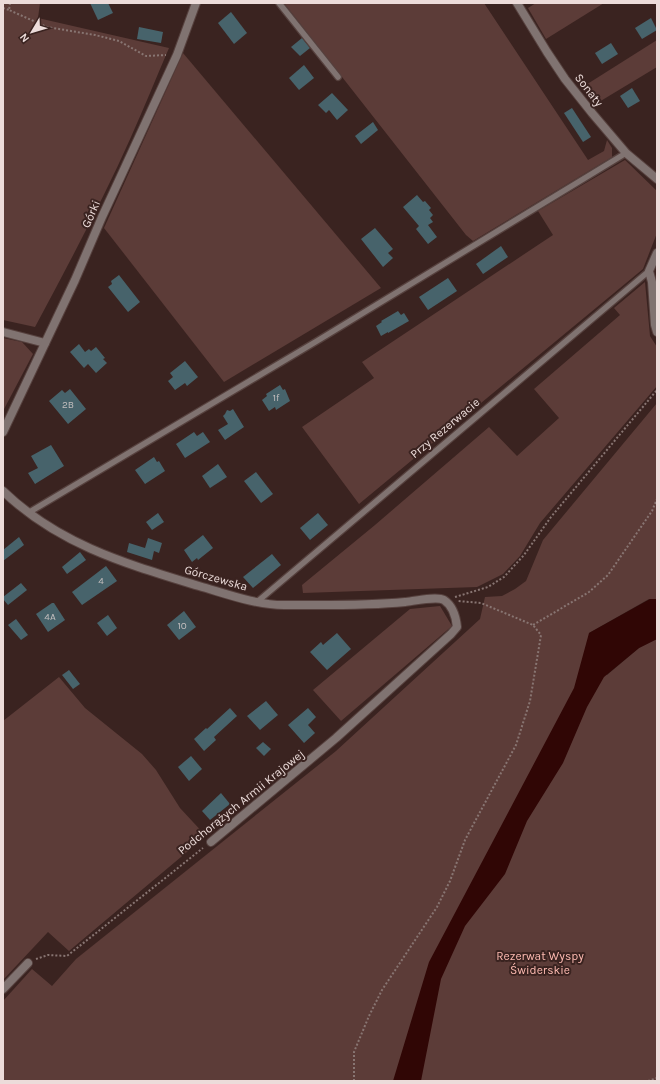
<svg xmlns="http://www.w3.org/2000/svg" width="660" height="1084" font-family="Karla,sans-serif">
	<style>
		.green { fill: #5c3c38 }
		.water { fill: #300605 }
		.building { fill: #47636b }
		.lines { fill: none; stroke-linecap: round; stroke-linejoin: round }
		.lane-casing { stroke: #56413e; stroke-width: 8 }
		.street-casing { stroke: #56413e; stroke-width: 10 }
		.path { stroke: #887572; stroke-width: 2; stroke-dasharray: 2 2; stroke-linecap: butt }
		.lane { stroke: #807371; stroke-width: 5.5 }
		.street { stroke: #807371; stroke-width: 8 }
		.labels { text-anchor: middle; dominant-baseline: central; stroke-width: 4; stroke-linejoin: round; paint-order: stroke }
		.number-label { font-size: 10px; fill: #c3bebe }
		.street-label { font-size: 12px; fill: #ecdcda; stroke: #3a2320 }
		.park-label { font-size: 12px; fill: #fdbab1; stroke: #3a2320 }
	</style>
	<rect width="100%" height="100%" fill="#3a2320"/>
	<!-- green -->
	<g class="green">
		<path d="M3 3H40L38 18 169 48C156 78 144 108 131 137 102 202 68 265 35 327L3 320Z"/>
		<polygon points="284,3 484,3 588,160 604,151 607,140 612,148 612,157 473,241 466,235"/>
		<polygon points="536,3 604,3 546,39 528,8"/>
		<polygon points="657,40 657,67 594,105 581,88"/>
		<polygon points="183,53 381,288 224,382 104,228"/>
		<polygon points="625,160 657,191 657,233 643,269 359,504 302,427 374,378 362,362 553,235 538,211"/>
		<polygon points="645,282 650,336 657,347 657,386 540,523 520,556 503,574 477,587 303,593 302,585 375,525 489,427 517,456 559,418 534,389 620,315 614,308"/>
		<polygon points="3,338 22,342 33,354 3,411"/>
		<polygon points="657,403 657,599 649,599 589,633 607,675 639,648 657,639 657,1081 3,1081 3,1001 32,969 52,986 76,959 336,751 480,619 485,597 502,596 515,589 526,581 543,540"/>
		<polygon points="440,606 452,626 341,721 313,690 410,609"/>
		<polygon points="59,677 85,708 142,754 156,770 180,808 206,836 69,951 48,932 3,980 3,721"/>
	</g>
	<!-- water -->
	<polygon class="water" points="650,599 657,599 657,639 639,648 604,677 587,707 563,763 527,821 505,874 465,926 441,979 421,1081 393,1081 429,962 574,688 589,633"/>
	<!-- building -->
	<g class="building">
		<polygon points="90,3 108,3 113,13 98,20"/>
		<polygon points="231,12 247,33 234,44 218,23"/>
		<polygon points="651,18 657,30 642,39 635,28"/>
		<polygon points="139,27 163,32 161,43 137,39"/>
		<polygon points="302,38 310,48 300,56 291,47"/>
		<polygon points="611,43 618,54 602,64 595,53"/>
		<polygon points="304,65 314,78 299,90 289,78"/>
		<polygon points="632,88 640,101 628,108 620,96"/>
		<polygon points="332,93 348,110 337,120 329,110 326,113 318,105"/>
		<polygon points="572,108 591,137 583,142 564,113"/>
		<polygon points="373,122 378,130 361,144 355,136"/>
		<polygon points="417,195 423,202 425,201 431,208 429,210 433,215 430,218 433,222 428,225 437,237 428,244 416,229 419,226 403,207"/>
		<polygon points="375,228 393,249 388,253 393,258 383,267 361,239"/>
		<polygon points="501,246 508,257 483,274 476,264"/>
		<polygon points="119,275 140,302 128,312 108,287 112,284 111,281"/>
		<polygon points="448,278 457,291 428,310 419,297"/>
		<polygon points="398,311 401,315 404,313 409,321 388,333 388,332 381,336 376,326 382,322 381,321"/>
		<polygon points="79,344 85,352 89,349 91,351 96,347 105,358 103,359 107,363 96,373 88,364 84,368 70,352"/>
		<polygon points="185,361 198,377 187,386 185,383 175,390 168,381 173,377 170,373"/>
		<polygon points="280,385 283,390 285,389 290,401 276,410 275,407 269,411 262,400 267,396 266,394"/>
		<polygon points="70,389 86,409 68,424 49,401 62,390 65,393"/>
		<polygon points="233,409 244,427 225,440 218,430 228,424 223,416 225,414 227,410 230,411"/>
		<polygon points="194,432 197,436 203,432 210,442 185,458 176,444"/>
		<polygon points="51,445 64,466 35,484 28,473 38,468 31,456"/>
		<polygon points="154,457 157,462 159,461 165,471 145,484 135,470"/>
		<polygon points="218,464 227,477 210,488 202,476"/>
		<polygon points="256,472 273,494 261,503 244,481"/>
		<polygon points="158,513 164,522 152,530 146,522"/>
		<polygon points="318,513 328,525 310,540 300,528"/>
		<polygon points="203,535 213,548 198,560 197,558 192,562 184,550"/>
		<polygon points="19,537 24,545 3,561 3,550"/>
		<polygon points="148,538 162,543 159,553 154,551 152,560 127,552 129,543 145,548"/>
		<polygon points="80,552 86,560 67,574 62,567"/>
		<polygon points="272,554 281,565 253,588 243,577"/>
		<polygon points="106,566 117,581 82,605 72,592"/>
		<polygon points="21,583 27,590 8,605 3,599 3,597"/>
		<polygon points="52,603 54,603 65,620 48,632 36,614"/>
		<polygon points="184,611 196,627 179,640 167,625"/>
		<polygon points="108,615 117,628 107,636 97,623"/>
		<polygon points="16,619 28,635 21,640 8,625"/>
		<polygon points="337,633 351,649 327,670 310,652 321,642 323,645"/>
		<polygon points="69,670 80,684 73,689 62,675"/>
		<polygon points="266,701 278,715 260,730 247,716"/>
		<polygon points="230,708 237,716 214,737 216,740 204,751 194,739 206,728 207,729"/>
		<polygon points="308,708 316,717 308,725 315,733 304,743 288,725"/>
		<polygon points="263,742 271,749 264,756 256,748"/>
		<polygon points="191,756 202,769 189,781 178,767"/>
		<polygon points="221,793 230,804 210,820 202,811"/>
	</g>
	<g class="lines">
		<!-- lane casing -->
		<g class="lane-casing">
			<g id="lane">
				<polyline points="279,3 338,77"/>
				<polyline points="28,513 317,341 626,153"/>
				<polyline points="257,602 649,271"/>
			</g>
		</g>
		<!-- street casing -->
		<g class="street-casing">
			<g id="street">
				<polyline points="517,3 547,52 565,79 592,113 626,153 657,179"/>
				<polyline points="657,253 649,271 652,282 655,325 657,332"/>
				<polyline points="3,332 45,343"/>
				<polyline points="3,432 75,280 102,217 177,55 196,3"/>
				<path d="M3 491C59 545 127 564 199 586 227 594 256 605 284 605 324 605 365 606 405 602 414 601 437 596 444 600 453 606 456 617 457 627L451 634 336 738 211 842"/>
				<polyline points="3,989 28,963"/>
			</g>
		</g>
		<!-- path -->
		<g class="path">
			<polyline points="10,3 9,10 47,27 95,35 119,41 146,56 166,55"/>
			<polyline points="3,8 9,10"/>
			<polyline points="455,597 488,587 504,577 524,555 551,517 657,390"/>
			<polyline points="533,625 589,592 608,575 652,511 657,499"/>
			<polyline points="36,959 48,955 67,956 203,848"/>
			<polyline points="354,1081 354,1052 369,1016 382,990 437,907 450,881 465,840 516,745 530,701 541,635 533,625 481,603 458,601"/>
			<polyline points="648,1081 657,1078"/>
		</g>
		<!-- lane -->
		<use href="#lane" class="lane"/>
		<!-- street -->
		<use href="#street" class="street"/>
	</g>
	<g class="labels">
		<!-- number labels -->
		<g class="number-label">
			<text x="276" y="398">1f</text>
			<text x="68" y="405">2B</text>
			<text x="101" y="581">4</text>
			<text x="50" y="617">4A</text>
			<text x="182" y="626">10</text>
		</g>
		<!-- street labels -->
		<g class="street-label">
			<text transform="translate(589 90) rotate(52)">Sonaty</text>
			<text transform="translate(91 214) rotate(-66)">Górki</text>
			<text transform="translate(445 428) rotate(-40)">Przy Rezerwacie</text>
			<text transform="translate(216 578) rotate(16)">Górczewska</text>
			<text transform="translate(241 802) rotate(-39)">Podchorążych Armii Krajowej</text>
		</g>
		<!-- park labels -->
		<g class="park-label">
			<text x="540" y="956">Rezerwat Wyspy<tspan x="540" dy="14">Świderskie</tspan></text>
		</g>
	</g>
	<!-- border -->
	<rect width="660" height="1084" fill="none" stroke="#ecdcda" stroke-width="8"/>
	<!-- north arrow -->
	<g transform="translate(32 32) rotate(232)" stroke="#3a2320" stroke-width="3" paint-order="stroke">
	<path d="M0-3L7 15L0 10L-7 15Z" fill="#ecdcda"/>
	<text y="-6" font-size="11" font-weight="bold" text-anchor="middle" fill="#ecdcda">N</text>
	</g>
</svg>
